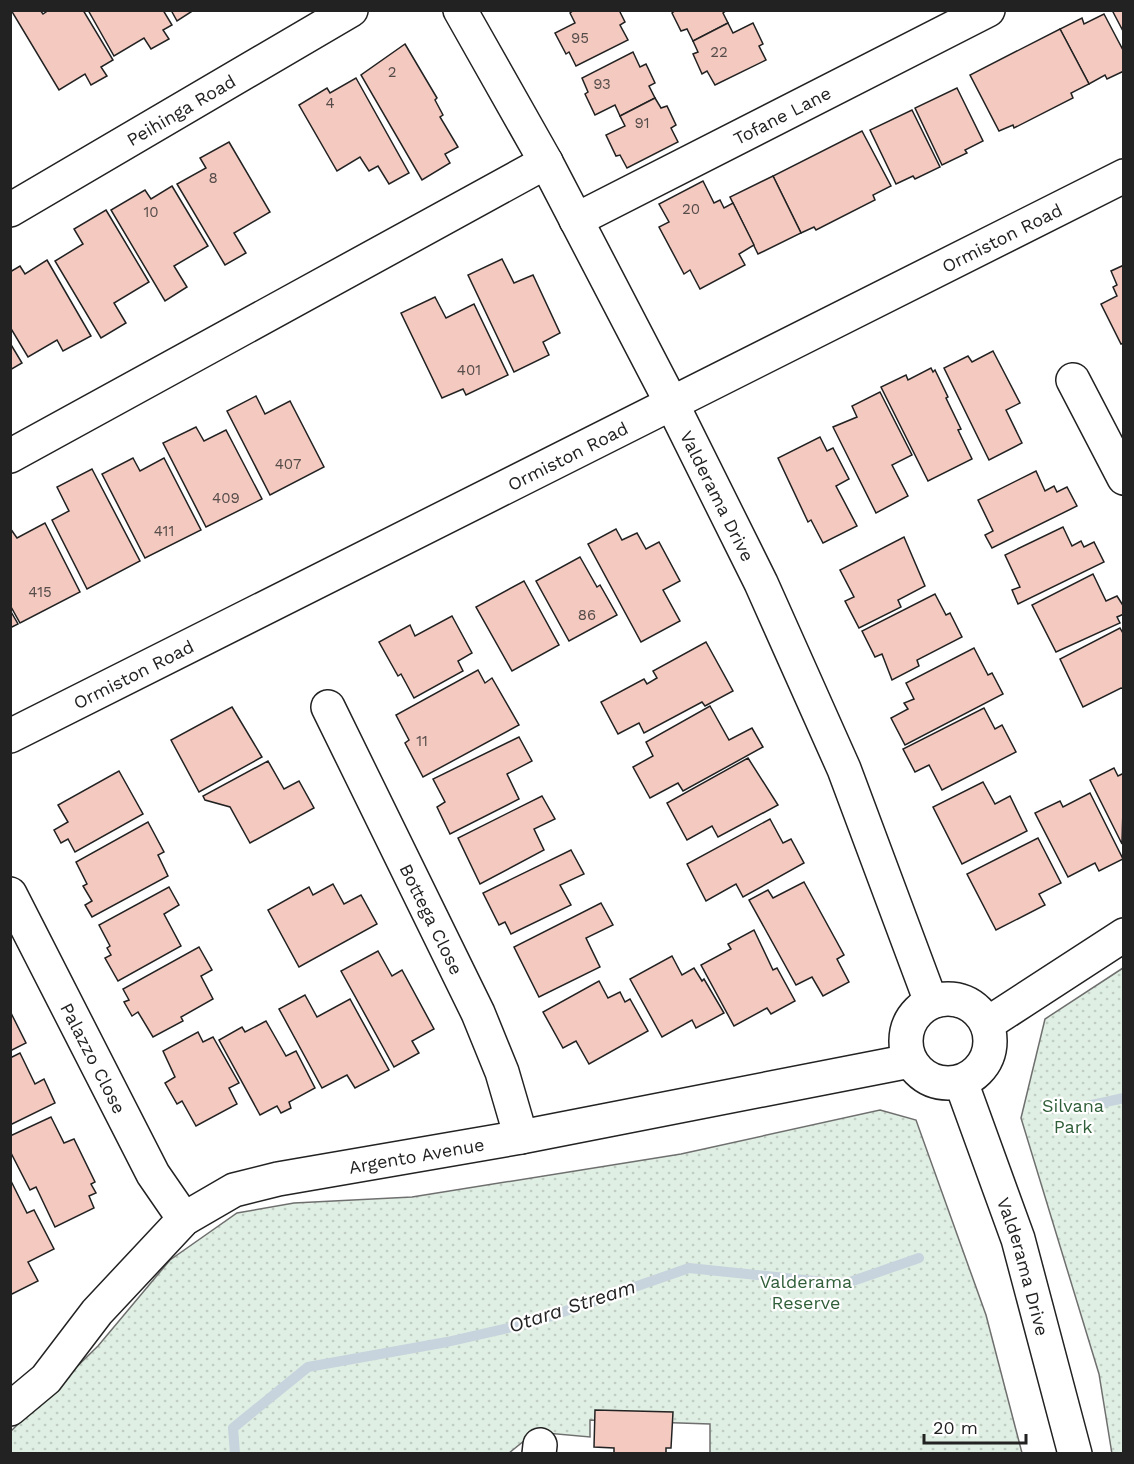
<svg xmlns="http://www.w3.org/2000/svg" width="1134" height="1464" font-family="'Work Sans',sans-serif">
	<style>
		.park { fill: url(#park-dots); stroke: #6f6f6f; stroke-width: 1.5 }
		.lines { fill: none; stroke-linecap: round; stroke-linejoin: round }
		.stream { stroke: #c7d3dd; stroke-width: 10 }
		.building { fill: #f3c9c0; stroke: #222; stroke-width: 1.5 }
		.minor-casing { stroke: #222; stroke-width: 36 }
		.major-casing { stroke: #222; stroke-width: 36 }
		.minor { stroke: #fff; stroke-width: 33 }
		.major { stroke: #fff; stroke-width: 33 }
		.labels { text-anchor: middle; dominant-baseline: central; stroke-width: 4.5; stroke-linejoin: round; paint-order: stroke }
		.number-label { font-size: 15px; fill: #564c4a }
		.street-label { font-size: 18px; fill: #222; stroke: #fff }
		.park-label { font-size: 18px; fill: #2f5e38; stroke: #fff }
		.water-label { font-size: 20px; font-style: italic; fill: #222; stroke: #fff }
	</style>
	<defs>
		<pattern id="park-dots" width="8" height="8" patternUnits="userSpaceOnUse" patternTransform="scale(1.5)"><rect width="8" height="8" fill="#e0efe3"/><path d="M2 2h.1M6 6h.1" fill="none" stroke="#c0cdc2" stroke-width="1.8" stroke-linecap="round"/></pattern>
	</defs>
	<rect width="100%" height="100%" fill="#fff"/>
	<!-- park -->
	<g class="park">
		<polygon points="1123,968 1124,1453 1112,1454 1099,1374 1021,1118 1045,1019"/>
		<polygon points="880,1110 916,1120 986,1315 1022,1453 710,1453 710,1424 590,1420 590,1437 535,1432 509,1453 11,1454 11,1431 98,1346 170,1260 237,1213 294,1203 412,1197 681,1154"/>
	</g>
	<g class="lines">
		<!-- stream -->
		<g class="stream">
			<polyline points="1078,1108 1124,1098"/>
			<polyline points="235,1454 233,1428 308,1367 447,1342 534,1322 689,1268 844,1284 919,1258"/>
		</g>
	</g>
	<!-- building -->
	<g class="building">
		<polygon points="11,10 40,10 43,14 49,10 83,10 113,60 101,67 107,76 91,85 85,74 59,90"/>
		<polygon points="88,10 163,10 172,25 163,30 169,39 151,49 144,38 114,56"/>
		<polygon points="171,10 194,10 177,21"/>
		<polygon points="574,10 619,10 625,22 620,25 628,40 576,66 569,52 566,54 555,33 575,23 570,13"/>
		<polygon points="676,10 727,10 723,13 728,23 693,41 687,29 681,31 672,13"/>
		<polygon points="1112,10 1124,10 1124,33"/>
		<polygon points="1104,14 1124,52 1124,71 1107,79 1105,75 1089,84 1060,29 1082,18 1084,24"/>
		<polygon points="728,23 733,33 753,23 763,44 759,46 766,60 715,85 707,71 702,74 693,54 698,52 693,41"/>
		<polygon points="1060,29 1089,84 1071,93 1073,98 1014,128 1013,125 999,131 970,75"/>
		<polygon points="405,44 437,98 435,100 443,115 440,117 458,147 445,154 450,163 422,180 361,75"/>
		<polygon points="633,52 640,67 646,64 655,83 649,86 655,98 620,116 615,105 595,115 585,94 588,92 582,78"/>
		<polygon points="356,78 409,173 389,184 378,166 369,171 360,157 337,171 299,105 327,88 330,93"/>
		<polygon points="957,88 983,141 965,150 967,153 942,165 915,108"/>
		<polygon points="655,98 661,108 667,106 676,125 671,128 678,142 627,168 620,155 616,156 606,135 625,126 620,116"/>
		<polygon points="912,110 940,167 915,179 913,176 896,184 870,130"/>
		<polygon points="862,131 891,186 873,195 875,200 816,230 814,227 801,233 773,176"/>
		<polygon points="229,142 270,212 234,233 246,253 225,265 177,184 206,168 200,158"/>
		<polygon points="773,176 801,233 758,254 730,197"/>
		<polygon points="703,181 714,203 720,200 724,208 733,203 754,245 739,254 745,265 700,289 690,270 684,274 659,227 669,222 659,204"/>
		<polygon points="172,186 208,246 174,266 187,287 165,301 111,210 145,190 151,199"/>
		<polygon points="106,210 149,282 114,303 126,323 101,338 55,261 83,244 74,229"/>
		<polygon points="502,259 514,283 533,275 560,333 543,342 549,355 514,372 468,275"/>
		<polygon points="47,260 91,336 63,351 57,340 28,357 10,327 10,272 20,266 25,274"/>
		<polygon points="1124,265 1124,343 1121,344 1101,304 1117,296 1113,287 1117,285 1111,271"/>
		<polygon points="435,297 446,318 474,304 508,375 466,395 463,389 442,398 401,313"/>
		<polygon points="10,343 22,363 10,370"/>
		<polygon points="993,351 1020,403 1006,410 1022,443 989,460 944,368 968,356 972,362"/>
		<polygon points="931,368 933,372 935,370 948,397 946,398 961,429 958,430 972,459 928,481 881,387 906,375 908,380"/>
		<polygon points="880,392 912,455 892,465 908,496 876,513 833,427 857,417 852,406"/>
		<polygon points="256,396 265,414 290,401 324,467 270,495 227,411"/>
		<polygon points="196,427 204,441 226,430 262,499 206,527 163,443"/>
		<polygon points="820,437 827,451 833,448 849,479 836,486 857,526 823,543 811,520 808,522 778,458"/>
		<polygon points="133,458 140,471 164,458 201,530 145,558 102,474"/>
		<polygon points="92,469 140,561 87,589 52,520 69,511 57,487"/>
		<polygon points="1036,471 1045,491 1054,486 1057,492 1067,487 1077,506 992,548 985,535 993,531 978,500"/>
		<polygon points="45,523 80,592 20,623 10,605 10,528 17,538"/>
		<polygon points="1063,527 1072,546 1081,541 1084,547 1094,542 1104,562 1018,604 1012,590 1020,587 1005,555"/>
		<polygon points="616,529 622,540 637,533 646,549 659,542 680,581 663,590 680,621 641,642 588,544"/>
		<polygon points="904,537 925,586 898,600 901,607 859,628 845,601 854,597 840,570"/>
		<polygon points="580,557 597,587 600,585 617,615 569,641 536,581"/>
		<polygon points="1093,574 1106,601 1117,596 1124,607 1124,614 1117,617 1120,623 1056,652 1032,605"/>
		<polygon points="524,581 559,645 512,671 476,607"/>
		<polygon points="935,594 946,615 950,613 962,637 917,660 919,666 892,680 882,654 875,657 862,631"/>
		<polygon points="10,610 18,624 10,628"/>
		<polygon points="452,616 472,653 458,661 463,671 414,698 401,674 398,676 379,642 410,625 415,636"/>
		<polygon points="1120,628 1124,635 1124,689 1121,688 1083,707 1060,659"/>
		<polygon points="706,642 733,691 705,706 702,702 644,733 639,723 618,734 601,702 644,679 647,684 657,678 653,671"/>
		<polygon points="974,648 988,675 992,673 1003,694 905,745 891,718 908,709 904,703 914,699 906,683"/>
		<polygon points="478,670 485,683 492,678 519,725 423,777 405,743 409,740 396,715"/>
		<polygon points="710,706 729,740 752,728 763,747 683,791 678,783 650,798 633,767 653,756 646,742"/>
		<polygon points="232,707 262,757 199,792 171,740"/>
		<polygon points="984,708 995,729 1002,725 1016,752 942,790 929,765 915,772 903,749"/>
		<polygon points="519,737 532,761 507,774 519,799 450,834 437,807 445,802 433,779"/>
		<polygon points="748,758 778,805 718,837 712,826 687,840 667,803"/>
		<polygon points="268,761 284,789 299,781 314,808 250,843 230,807 205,800 203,796"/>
		<polygon points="1114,768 1118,776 1124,773 1122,844 1090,780"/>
		<polygon points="119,771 143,814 75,852 68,839 61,843 54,830 68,822 58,805"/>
		<polygon points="983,782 995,804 1010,796 1027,831 962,864 933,807"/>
		<polygon points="1090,793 1123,859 1099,871 1095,863 1068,877 1035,813 1060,801 1063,807"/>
		<polygon points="542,796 555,819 534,829 544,850 480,884 458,838"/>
		<polygon points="770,819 783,843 791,839 804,863 743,897 736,884 706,901 687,864"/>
		<polygon points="148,822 164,852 158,855 168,876 92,917 85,905 92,901 83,886 87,884 76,862"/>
		<polygon points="1038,838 1061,883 1039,894 1045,905 996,930 967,874"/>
		<polygon points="571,850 584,874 560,885 571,905 511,934 505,922 499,925 483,893"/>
		<polygon points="804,882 844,955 837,959 849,982 823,996 812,977 796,985 749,900 768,890 773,898"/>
		<polygon points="333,884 344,904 361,895 377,924 299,967 268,910 309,887 313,895"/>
		<polygon points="169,887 179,905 164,914 181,946 118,981 105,958 111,955 107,948 110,946 99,925"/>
		<polygon points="601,903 613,925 586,938 600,967 539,997 514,947"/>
		<polygon points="754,930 773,970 777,968 795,1001 771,1014 767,1008 734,1026 701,965 731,949 728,944"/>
		<polygon points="199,947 212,970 201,976 213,999 181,1017 183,1021 153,1037 138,1012 132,1016 124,1002 129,1000 123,989"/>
		<polygon points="378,951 392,976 402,970 434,1029 412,1041 419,1053 394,1067 341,971"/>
		<polygon points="672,956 682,975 694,968 702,981 704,979 724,1013 696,1028 692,1020 662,1037 630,979"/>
		<polygon points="599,981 608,998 620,992 625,1002 630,999 648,1031 589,1064 576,1041 563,1048 543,1012"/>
		<polygon points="305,995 317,1017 350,999 389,1070 355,1088 347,1075 322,1088 279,1009"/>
		<polygon points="11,1013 26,1043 10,1051 10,1014"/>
		<polygon points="266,1021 286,1056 296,1051 315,1088 289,1102 291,1108 281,1113 277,1106 260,1115 219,1040 242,1027 245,1032"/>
		<polygon points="198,1032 203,1042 213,1037 239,1083 229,1088 237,1104 196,1126 182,1101 177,1104 165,1083 175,1077 163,1051"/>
		<polygon points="20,1053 35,1084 44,1079 55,1103 10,1125 10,1058"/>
		<polygon points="51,1117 64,1143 74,1139 95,1182 91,1184 96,1193 89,1196 94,1208 55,1227 36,1187 30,1190 10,1151 10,1136"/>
		<polygon points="10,1179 27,1213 34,1210 54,1249 28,1262 38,1281 10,1295"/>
		<polygon points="595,1410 673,1412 671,1448 666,1448 666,1454 614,1454 614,1448 594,1447"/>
	</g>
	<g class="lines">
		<!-- minor casing -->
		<g class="minor-casing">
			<g id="minor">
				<path id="s1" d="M460 10 546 162 672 404 761 583 844 769 931 1002"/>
				<path id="s2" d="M10 210 351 10"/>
				<path id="s3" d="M576 220 988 10"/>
				<polyline points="1073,380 1124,478"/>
				<polyline points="10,456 546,162"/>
				<path id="s4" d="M328 707 478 1013 502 1072 521 1137"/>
				<path id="s5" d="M10 894 153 1174 184 1219"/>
				<circle cx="948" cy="1041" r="42"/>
				<polyline points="987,1024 1124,935"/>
				<path id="s6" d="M961 1082 1018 1239 1075 1454"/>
				<path id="s7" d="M10 1409 46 1379 97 1312 184 1219 234 1190 278 1179 521 1137 910 1061"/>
				<polyline points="539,1454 540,1445"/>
			</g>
		</g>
		<!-- major casing -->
		<g class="major-casing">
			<g id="major">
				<path id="s8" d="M10 736 1124 176"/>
			</g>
		</g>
		<!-- minor -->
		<use href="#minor" class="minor"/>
		<!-- major -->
		<use href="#major" class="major"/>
	</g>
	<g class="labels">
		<!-- number labels -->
		<g class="number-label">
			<text x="580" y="38">95</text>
			<text x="719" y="52">22</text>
			<text x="392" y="72">2</text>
			<text x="602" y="84">93</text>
			<text x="330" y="103">4</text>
			<text x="642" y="123">91</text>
			<text x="213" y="178">8</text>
			<text x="691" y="209">20</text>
			<text x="151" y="212">10</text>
			<text x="469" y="370">401</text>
			<text x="288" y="464">407</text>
			<text x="226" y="498">409</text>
			<text x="164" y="531">411</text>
			<text x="40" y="592">415</text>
			<text x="587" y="615">86</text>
			<text x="422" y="741">11</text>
		</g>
		<!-- street labels -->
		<g class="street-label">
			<text stroke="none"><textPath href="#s2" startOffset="198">Peihinga Road</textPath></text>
			<text stroke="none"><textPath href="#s3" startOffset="231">Tofane Lane</textPath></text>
			<text stroke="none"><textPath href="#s8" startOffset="1110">Ormiston Road</textPath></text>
			<text stroke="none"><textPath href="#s8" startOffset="624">Ormiston Road</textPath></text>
			<text stroke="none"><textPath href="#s1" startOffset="550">Valderama Drive</textPath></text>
			<text stroke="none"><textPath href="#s8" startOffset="138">Ormiston Road</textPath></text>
			<text stroke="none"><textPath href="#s4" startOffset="236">Bottega Close</textPath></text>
			<text stroke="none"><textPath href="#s5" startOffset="184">Palazzo Close</textPath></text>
			<text stroke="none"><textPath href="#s7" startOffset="502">Argento Avenue</textPath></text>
			<text stroke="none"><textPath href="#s6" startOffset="195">Valderama Drive</textPath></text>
		</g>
		<!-- park labels -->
		<g class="park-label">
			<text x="1073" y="1105">Silvana<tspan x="1073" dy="21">Park</tspan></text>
			<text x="806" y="1281">Valderama<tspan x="806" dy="21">Reserve</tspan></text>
		</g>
		<!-- water labels -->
		<g class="water-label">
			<text transform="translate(572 1306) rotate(-18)">Otara Stream</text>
		</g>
	</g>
	<!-- border -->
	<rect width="1134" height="1464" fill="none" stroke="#222222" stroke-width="24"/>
	<!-- scale -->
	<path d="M924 1434v9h102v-9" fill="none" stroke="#222222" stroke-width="3"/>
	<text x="933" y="1434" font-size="18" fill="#222222" stroke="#ffffff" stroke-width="4.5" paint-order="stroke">20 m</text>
</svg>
